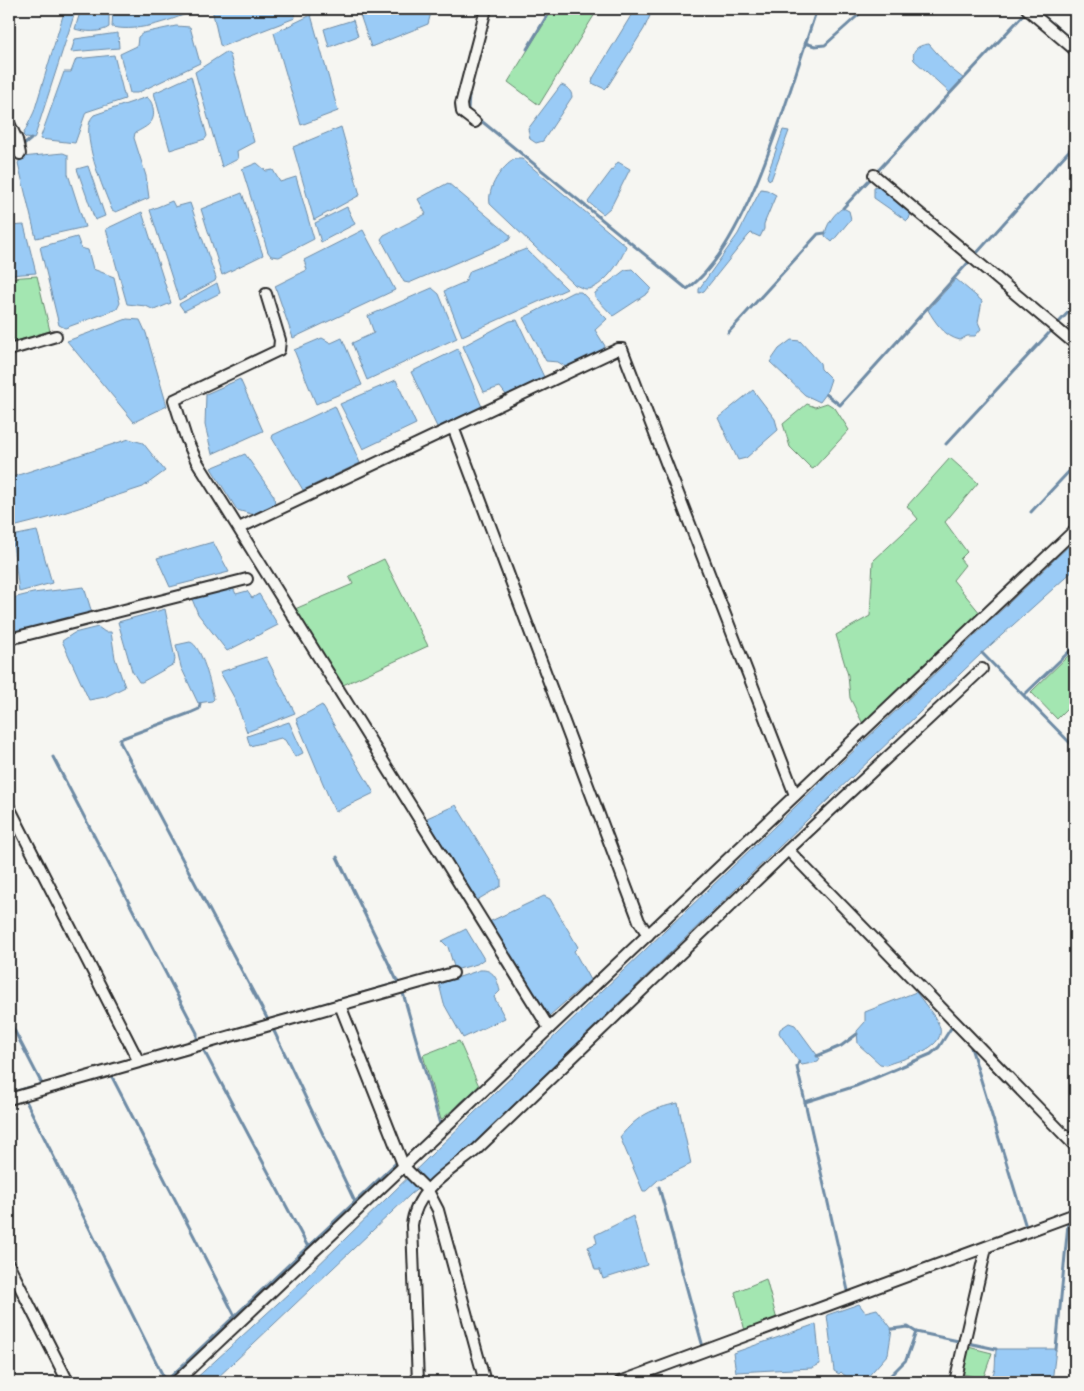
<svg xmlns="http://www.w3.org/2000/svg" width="1084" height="1391" font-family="Itim,sans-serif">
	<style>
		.green { fill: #a3e6b1; stroke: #67886e }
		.water { fill: #9acbf6; stroke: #6e8ba5 }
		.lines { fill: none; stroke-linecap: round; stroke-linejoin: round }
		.stream { stroke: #6e8ba5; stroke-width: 3 }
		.street-casing { stroke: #2b2b2b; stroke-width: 14 }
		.street { stroke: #f6f6f2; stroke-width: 10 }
	</style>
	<rect width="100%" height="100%" fill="#f6f6f2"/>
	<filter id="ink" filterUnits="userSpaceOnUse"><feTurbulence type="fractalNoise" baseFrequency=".02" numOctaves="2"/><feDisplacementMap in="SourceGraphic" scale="10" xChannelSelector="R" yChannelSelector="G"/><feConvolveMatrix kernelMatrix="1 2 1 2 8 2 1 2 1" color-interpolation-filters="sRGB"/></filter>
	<g filter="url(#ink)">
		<!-- green -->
		<g class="green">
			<polygon points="553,9 598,9 539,105 508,82"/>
			<polygon points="37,276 50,331 9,343 9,278"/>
			<polygon points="827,403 835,408 849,430 813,469 811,468 790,447 783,424 807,404 815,407"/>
			<polygon points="950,458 978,483 945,522 967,552 960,559 965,565 953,580 980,613 863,724 850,698 848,675 836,635 870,616 873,561 918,519 907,506"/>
			<polygon points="384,559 428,646 343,685 295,609 353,584 349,576"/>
			<polygon points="1075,649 1075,701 1057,719 1031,692"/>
			<polygon points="459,1041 479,1086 441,1120 423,1055"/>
			<polygon points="766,1279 777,1320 745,1331 735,1292"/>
			<polygon points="968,1347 992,1353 983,1379 963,1374"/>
		</g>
		<!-- water -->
		<g class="water">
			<polygon points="65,9 76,9 34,139 26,138 23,135 34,112"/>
			<path d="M81 9H109V27C101 33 84 32 75 29Z"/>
			<path d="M113 9H199C173 19 141 33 112 27Z"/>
			<polygon points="212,9 293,9 295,18 223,46 220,45"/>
			<polygon points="358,9 432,9 428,24 371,47"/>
			<polygon points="635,9 653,9 644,29 608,86 605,89 592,83 593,78"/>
			<polygon points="311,15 338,111 301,125 274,33"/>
			<polygon points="353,20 358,36 329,47 324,29"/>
			<polygon points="176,26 190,27 200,63 137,93 130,93 120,54 137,46 138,37 143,33"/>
			<polygon points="118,33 119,48 71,52 75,39"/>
			<path d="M929 44 949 67 964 79 950 93 914 60C911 49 919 45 929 44Z"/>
			<polygon points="226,52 230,55 254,142 237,151 238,159 222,167 195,72"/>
			<polygon points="114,55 125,99 86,112 75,143 40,139 64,72 71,72 76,59"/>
			<polygon points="191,76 207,136 205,139 170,150 154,93"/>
			<path d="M561 85C566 86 572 91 572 97L543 141 536 143 530 139 528 129Z"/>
			<path d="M147 97C151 101 152 103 153 108 156 123 147 126 135 133L134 138 146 176 149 198 116 212 112 210C105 193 77 129 94 115Z"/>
			<polygon points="341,127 360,195 314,220 293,147"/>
			<polygon points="783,130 789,131 771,180 768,179 767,176"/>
			<polygon points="63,153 68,155 68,174 85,227 36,238 18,163 22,157"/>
			<path d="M515 159H522L626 246C623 259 602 290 586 289 583 289 578 286 575 285L490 204C487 188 501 167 515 159Z"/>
			<polygon points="618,162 630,169 611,207 603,214 588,202"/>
			<polygon points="257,163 266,171 273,170 280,182 296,177 314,239 279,257 271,256 268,252 242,169"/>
			<polygon points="88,166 105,216 95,220 77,169"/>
			<polygon points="448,183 511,236 509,240 409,283 404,282 381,239 384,235 426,214 418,199"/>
			<polygon points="878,186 883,187 908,209 911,213 909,219 907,221 874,198 874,187"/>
			<polygon points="761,189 767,190 776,195 764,224 764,229 760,237 751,233 748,236 704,291 699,293 699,289 738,234"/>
			<polygon points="242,193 263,255 222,275 201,209"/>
			<polygon points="172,201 175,207 190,203 216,278 215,281 179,300 150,210"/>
			<polygon points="347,207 355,224 321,242 315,223"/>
			<path d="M843 208 849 211 851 219 832 242 825 236C825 226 835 212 843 208Z"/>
			<polygon points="142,212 171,303 154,310 146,306 127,304 106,229"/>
			<polygon points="24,225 36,273 9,275 9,226"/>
			<polygon points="363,230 395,290 293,338 275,286 307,270 304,260"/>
			<polygon points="77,237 81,248 88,250 93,269 114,277 120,303 117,309 65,328 59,325 40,247"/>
			<polygon points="526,249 567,289 462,336 444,291 465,282 470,271"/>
			<polygon points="632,269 651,288 648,293 613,316 595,297 595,293 625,270"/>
			<path d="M956 279 982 301 978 322 981 329 975 336H967L960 340C945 337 935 322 928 310Z"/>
			<polygon points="217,283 220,293 184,311 179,304"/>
			<polygon points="432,288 439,294 457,338 367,380 352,343 374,333 368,316"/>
			<polygon points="573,292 581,292 607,319 595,330 605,346 602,351 566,367 558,362 546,361 523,318"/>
			<polygon points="127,319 140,320 146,333 167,406 134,422 67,341"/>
			<polygon points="517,320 544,377 507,396 500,387 484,392 463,346 510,321"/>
			<polygon points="322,338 331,343 342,338 362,385 316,404 294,350"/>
			<polygon points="791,340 800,341 820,363 821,369 831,379 826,394 820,402 805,395 770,362 779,349"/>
			<polygon points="458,349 482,407 437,427 411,372"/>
			<polygon points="240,379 263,431 212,454 205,425 206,394"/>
			<polygon points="396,380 416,424 363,449 340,404"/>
			<polygon points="753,390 775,419 778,430 746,458 738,460 718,418"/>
			<polygon points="335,406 360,463 303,490 272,438 273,435"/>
			<polygon points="129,439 143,443 165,471 143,487 48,518 9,528 9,478"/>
			<polygon points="245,454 274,496 275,505 255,515 237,510 211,468"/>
			<polygon points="37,531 52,583 19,592 12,536"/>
			<polygon points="1075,540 1075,569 982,653 809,818 462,1155 411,1194 213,1382 192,1382 301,1282 473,1114"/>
			<polygon points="213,542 229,572 170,587 157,558"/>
			<polygon points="84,587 92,613 9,633 9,599 33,593"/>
			<polygon points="233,588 236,594 247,591 252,598 259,594 278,625 227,651 198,614 192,599"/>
			<polygon points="165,609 175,659 174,664 142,682 139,682 132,671 118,622"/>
			<polygon points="98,627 105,632 111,632 115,658 125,687 105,697 89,700 62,641 74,633"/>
			<path d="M190 642C202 645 211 687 214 699L212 701 198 703 181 667 176 645Z"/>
			<polygon points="266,657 295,713 247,732 235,699 220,672"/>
			<polygon points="322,705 374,793 335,812 296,719"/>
			<polygon points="289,722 303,753 295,757 285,740 281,738 250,746 247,736"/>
			<polygon points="456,805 501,879 501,886 477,900 427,820 427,818"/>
			<polygon points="544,896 550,899 578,947 574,951 590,980 549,1016 489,922"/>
			<polygon points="466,929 484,959 477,964 455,970 448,947 442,941"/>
			<path d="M480 970C494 969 497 979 500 991L494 997 505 1018 463 1038 444 1004 439 984Z"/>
			<path d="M916 992C922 1001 938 1019 940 1028 945 1050 901 1059 886 1065L880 1064 858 1044 857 1031 865 1022V1012Z"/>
			<polygon points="789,1023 795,1025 820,1059 818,1062 802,1065 799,1062 779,1033 780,1029"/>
			<path d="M678 1103 691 1164 658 1180 646 1191H643L620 1137C638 1115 652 1109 678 1103Z"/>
			<polygon points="633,1216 647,1265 603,1279 600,1270 595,1270 588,1247 597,1243 595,1235"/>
			<polygon points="859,1304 865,1312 877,1309 892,1329 888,1354 865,1380 852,1382 841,1372 839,1374 834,1371 827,1315"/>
			<polygon points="816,1324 820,1364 812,1368 736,1372 733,1353"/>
			<polygon points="996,1349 1056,1349 1052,1382 990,1382 995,1369"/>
		</g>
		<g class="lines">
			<!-- stream -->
			<g class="stream">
				<polyline points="1035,9 1075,43"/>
				<polyline points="805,43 815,46 825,45 865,9"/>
				<polyline points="527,49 551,9"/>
				<path d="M469 94 468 110 687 289C749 247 792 80 817 9"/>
				<polyline points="9,149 25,144 31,139"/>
				<polyline points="843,208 1027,11"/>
				<polyline points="728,333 818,234 825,233"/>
				<polyline points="826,394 840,405 1075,144"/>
				<polyline points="946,444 1075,305"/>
				<polyline points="1031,512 1075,465"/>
				<polyline points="982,653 1075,748"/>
				<polyline points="1024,695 1075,646"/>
				<polyline points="200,704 199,709 190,713 120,739 120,742 268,1020 261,1022"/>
				<polyline points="53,757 197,1033 197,1040 192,1042"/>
				<polyline points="337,857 403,993 440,1124"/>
				<polyline points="9,1020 42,1084"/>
				<polyline points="268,1020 398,983"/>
				<polyline points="258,1031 260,1033 273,1029 355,1202"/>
				<polyline points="970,1044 1026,1227"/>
				<polyline points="202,1047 308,1247"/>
				<polyline points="817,1056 841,1046 857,1034"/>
				<polyline points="799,1062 797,1067 849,1295"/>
				<polyline points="109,1071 235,1316"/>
				<polyline points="9,1093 76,1075"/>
				<polyline points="24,1097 166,1382"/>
				<polyline points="805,1102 856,1086 931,1054 939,1047 951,1028 955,1029"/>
				<polyline points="659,1187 703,1347"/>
				<polyline points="436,1196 445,1218"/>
				<polyline points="892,1329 908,1327 916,1332 996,1349"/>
				<polyline points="1056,1349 1068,1224"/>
				<polyline points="165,1382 397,1162 405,1158 475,1091"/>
				<polyline points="884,1382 906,1360 916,1332"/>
			</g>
			<!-- street casing -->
			<g class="street-casing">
				<g id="street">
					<polyline points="1027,9 1075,50"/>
					<polyline points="475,122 462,112 461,104 486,9"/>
					<polyline points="9,123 17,140 20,154"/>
					<polyline points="874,175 1075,344"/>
					<polyline points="266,294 280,340 279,350 174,400 186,438 196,460 549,1028"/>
					<polyline points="9,350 56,336"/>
					<polyline points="453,427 639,921 648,935"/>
					<polyline points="239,528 618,349 622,349 795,795"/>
					<polyline points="9,639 247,579"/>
					<polyline points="9,807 139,1062"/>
					<polyline points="788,850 1075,1146"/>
					<polyline points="340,1005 453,973"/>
					<polyline points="9,1099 340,1005 404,1167 428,1191 438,1210 485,1382"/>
					<polyline points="9,1265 68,1382"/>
					<polyline points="176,1382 1075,530"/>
					<path d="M418 1382 412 1225C416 1189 450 1171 476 1150L788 850 982 669"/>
					<polyline points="620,1382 1075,1214"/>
					<polyline points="955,1382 986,1248"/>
				</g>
			</g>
			<!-- street -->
			<use href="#street" class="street"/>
		</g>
	</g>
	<!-- margin -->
	<rect width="1084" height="1391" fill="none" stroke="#f6f6f2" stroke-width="30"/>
	<rect x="15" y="15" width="1054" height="1361" fill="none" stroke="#2b2b2b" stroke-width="2" filter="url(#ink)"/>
</svg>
